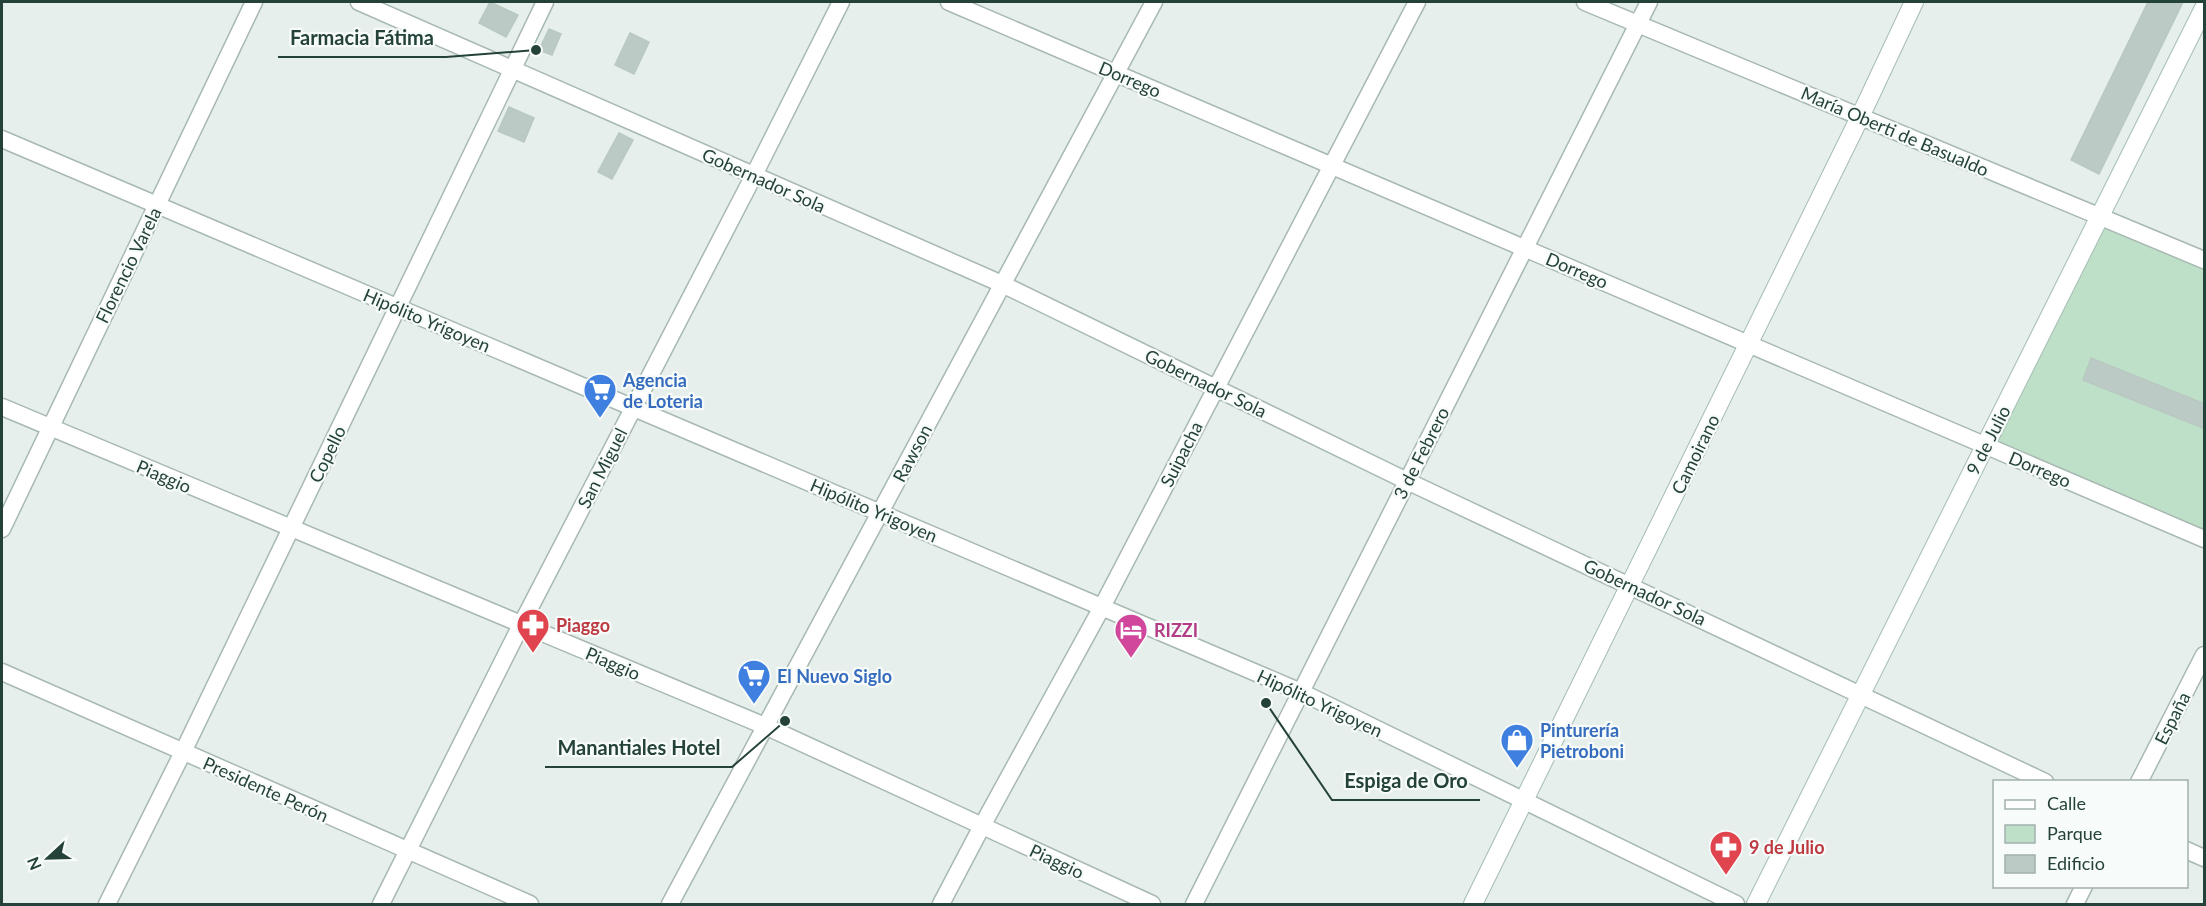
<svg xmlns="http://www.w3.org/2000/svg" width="2206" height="906" font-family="Lato,sans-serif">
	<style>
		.green { fill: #bfe0c8 }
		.building { fill: #bbcac4; stroke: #b8c9c2; stroke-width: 1.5 }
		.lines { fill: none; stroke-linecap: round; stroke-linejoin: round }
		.street-casing { stroke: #a8b8b2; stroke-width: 19 }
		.secondary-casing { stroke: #a4bbb3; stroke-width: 20 }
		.street { stroke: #fff; stroke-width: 16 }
		.secondary { stroke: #fff; stroke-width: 18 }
		.labels { text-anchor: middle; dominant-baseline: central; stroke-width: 4.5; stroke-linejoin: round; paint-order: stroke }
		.street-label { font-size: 18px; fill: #24423a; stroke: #f7fbf9 }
		.shop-label { font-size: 18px; font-weight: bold; fill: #366cbe; stroke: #f7fbf9; text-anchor: start }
		.health-label { font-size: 18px; font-weight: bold; fill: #be3a42; stroke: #f7fbf9; text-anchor: start }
		.hotel-label { font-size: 18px; font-weight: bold; fill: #b23c85; stroke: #f7fbf9; text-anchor: start }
		.leader { fill: none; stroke: #24423a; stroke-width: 2 }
		.callout-dot { fill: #24423a; stroke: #f7fbf9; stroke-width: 2 }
		.callout-label { font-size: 20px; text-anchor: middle; font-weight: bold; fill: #24423a; stroke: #f7fbf9; stroke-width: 4.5; stroke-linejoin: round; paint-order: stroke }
	</style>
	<rect width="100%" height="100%" fill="#e6efeb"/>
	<!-- green -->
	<polygon class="green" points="2100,217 2204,260 2204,539 1986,445"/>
	<!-- building -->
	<g class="building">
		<polygon points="490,2 518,15 506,37 479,23"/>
		<polygon points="2148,2 2183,2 2099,174 2071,160"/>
		<polygon points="549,29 561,34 552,55 539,50"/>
		<polygon points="630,33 649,42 634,74 615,65"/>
		<polygon points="509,107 534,118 524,142 498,131"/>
		<polygon points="619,133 633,140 612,179 598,172"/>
		<polygon points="2091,358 2205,404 2205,429 2083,380"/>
	</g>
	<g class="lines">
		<!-- street casing -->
		<g class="street-casing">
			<g id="street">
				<polyline points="359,2 1002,284 1407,481 2045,782"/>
				<polyline points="949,2 2204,539"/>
				<polyline points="1585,2 2204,260"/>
				<polyline points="2,139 1301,692 1736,904"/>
				<polyline points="2,407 765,726 1152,904"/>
				<polyline points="2,529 254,2"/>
				<polyline points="2,672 530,904"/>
				<polyline points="2139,782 2204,655"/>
				<polyline points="2186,850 2204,858"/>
				<polyline points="107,904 183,752 545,2"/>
				<polyline points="381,904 521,625 754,175 841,2"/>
				<polyline points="670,904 1154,2"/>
				<polyline points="941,904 982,826 1102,607 1417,2"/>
				<polyline points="1194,904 1649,2"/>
				<polyline points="2075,904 2084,886"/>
			</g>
		</g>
		<!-- secondary casing -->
		<g class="secondary-casing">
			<g id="secondary">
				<polyline points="1473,904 1860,117 1914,2"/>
				<polyline points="1756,904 2204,8"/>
			</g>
		</g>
		<!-- street -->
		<use href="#street" class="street"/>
		<!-- secondary -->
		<use href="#secondary" class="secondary"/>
	</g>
	<!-- icons -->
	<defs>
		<g id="supermarket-pin" transform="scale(1.725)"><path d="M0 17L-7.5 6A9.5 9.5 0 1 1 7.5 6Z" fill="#3f7fe0" stroke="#f7fbf9"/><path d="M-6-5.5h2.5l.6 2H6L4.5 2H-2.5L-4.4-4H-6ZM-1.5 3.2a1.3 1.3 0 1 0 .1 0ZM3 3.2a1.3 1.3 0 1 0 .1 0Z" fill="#fff"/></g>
		<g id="pharmacy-pin" transform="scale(1.725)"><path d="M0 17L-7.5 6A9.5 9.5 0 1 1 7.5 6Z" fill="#e0444e" stroke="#f7fbf9"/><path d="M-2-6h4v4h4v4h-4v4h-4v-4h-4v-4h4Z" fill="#fff"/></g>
		<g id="hotel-pin" transform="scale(1.725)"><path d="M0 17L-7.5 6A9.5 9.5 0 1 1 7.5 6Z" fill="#d1479c" stroke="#f7fbf9"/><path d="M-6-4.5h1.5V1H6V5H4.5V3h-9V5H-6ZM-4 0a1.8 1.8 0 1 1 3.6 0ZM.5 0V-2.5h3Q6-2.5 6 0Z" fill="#fff"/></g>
		<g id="shop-pin" transform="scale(1.725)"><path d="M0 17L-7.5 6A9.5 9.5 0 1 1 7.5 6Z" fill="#3f7fe0" stroke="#f7fbf9"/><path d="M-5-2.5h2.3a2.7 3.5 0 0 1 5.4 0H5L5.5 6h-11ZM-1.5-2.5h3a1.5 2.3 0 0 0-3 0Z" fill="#fff"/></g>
	</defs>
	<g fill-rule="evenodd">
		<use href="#supermarket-pin" x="600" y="390"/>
		<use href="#pharmacy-pin" x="533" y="625"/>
		<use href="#hotel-pin" x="1131" y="630"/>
		<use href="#supermarket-pin" x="754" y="676"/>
		<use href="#shop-pin" x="1517" y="740"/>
		<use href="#pharmacy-pin" x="1726" y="847"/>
	</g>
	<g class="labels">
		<!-- street labels -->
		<g class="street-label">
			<text transform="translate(1130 79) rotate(23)">Dorrego</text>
			<text transform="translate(1895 131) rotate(23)">María Oberti de Basualdo</text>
			<text transform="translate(764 180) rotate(24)">Gobernador Sola</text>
			<text transform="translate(128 265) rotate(-64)">Florencio Varela</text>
			<text transform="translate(1577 270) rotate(23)">Dorrego</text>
			<text transform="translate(427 320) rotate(23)">Hipólito Yrigoyen</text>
			<text transform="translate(1206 383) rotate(26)">Gobernador Sola</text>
			<text transform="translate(1988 440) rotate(-63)">9 de Julio</text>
			<text transform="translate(912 453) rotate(-62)">Rawson</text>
			<text transform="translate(1421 453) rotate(-63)">3 de Febrero</text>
			<text transform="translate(327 454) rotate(-64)">Copello</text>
			<text transform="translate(1181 454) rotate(-63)">Suipacha</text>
			<text transform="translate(1695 454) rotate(-64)">Camoirano</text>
			<text transform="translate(602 468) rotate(-63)">San Miguel</text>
			<text transform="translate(2040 469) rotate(23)">Dorrego</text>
			<text transform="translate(164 476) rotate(23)">Piaggio</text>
			<text transform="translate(874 510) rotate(23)">Hipólito Yrigoyen</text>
			<text transform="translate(1645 592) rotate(25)">Gobernador Sola</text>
			<text transform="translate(613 663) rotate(23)">Piaggio</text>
			<text transform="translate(1320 703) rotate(25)">Hipólito Yrigoyen</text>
			<text transform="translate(2172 718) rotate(-63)">España</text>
			<text transform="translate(266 789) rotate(24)">Presidente Perón</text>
			<text transform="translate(1057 861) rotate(25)">Piaggio</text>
		</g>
		<!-- shop labels -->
		<g class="shop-label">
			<text x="623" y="380">Agencia<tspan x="623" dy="21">de Loteria</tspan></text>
			<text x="777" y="676">El Nuevo Siglo</text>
			<text x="1540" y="730">Pinturería<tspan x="1540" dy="21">Pietroboni</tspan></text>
		</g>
		<!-- health labels -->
		<g class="health-label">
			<text x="556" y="625">Piaggo</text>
			<text x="1749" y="847">9 de Julio</text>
		</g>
		<!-- hotel labels -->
		<g class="hotel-label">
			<text x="1154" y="630">RIZZI</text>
		</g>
	</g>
	<!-- callouts -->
	<path class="leader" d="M536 50L446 57H278M785 721L732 767H545M1266 703L1332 800H1480"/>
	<g class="callout-dot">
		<circle cx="536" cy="50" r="6"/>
		<circle cx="785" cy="721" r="6"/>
		<circle cx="1266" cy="703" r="6"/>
	</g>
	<g class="callout-label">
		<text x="362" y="45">Farmacia Fátima</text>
		<text x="639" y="755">Manantiales Hotel</text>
		<text x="1406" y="788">Espiga de Oro</text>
	</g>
	<!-- border -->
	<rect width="2206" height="906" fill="none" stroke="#24423a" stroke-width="6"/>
	<!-- legend -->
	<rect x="1993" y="780" width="195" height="108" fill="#f7fbf9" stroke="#a3b1ad" stroke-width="1.5"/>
	<rect x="2005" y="800" width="30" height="9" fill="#ffffff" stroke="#a3b1ad" stroke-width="1.5"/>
	<text x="2047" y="810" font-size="18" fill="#24423a">Calle</text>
	<rect x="2005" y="825" width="30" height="18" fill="#bfe0c8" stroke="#a3b1ad" stroke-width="1.5"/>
	<text x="2047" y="840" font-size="18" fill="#24423a">Parque</text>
	<rect x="2005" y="855" width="30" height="18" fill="#bbcac4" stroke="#a3b1ad" stroke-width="1.5"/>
	<text x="2047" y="870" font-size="18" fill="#24423a">Edificio</text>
	<!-- north arrow -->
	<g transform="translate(48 858) rotate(248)" stroke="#f7fbf9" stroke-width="4.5" paint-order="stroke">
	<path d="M0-4.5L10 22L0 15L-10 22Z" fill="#24423a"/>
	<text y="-9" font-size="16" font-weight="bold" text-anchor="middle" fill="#24423a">N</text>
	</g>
</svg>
